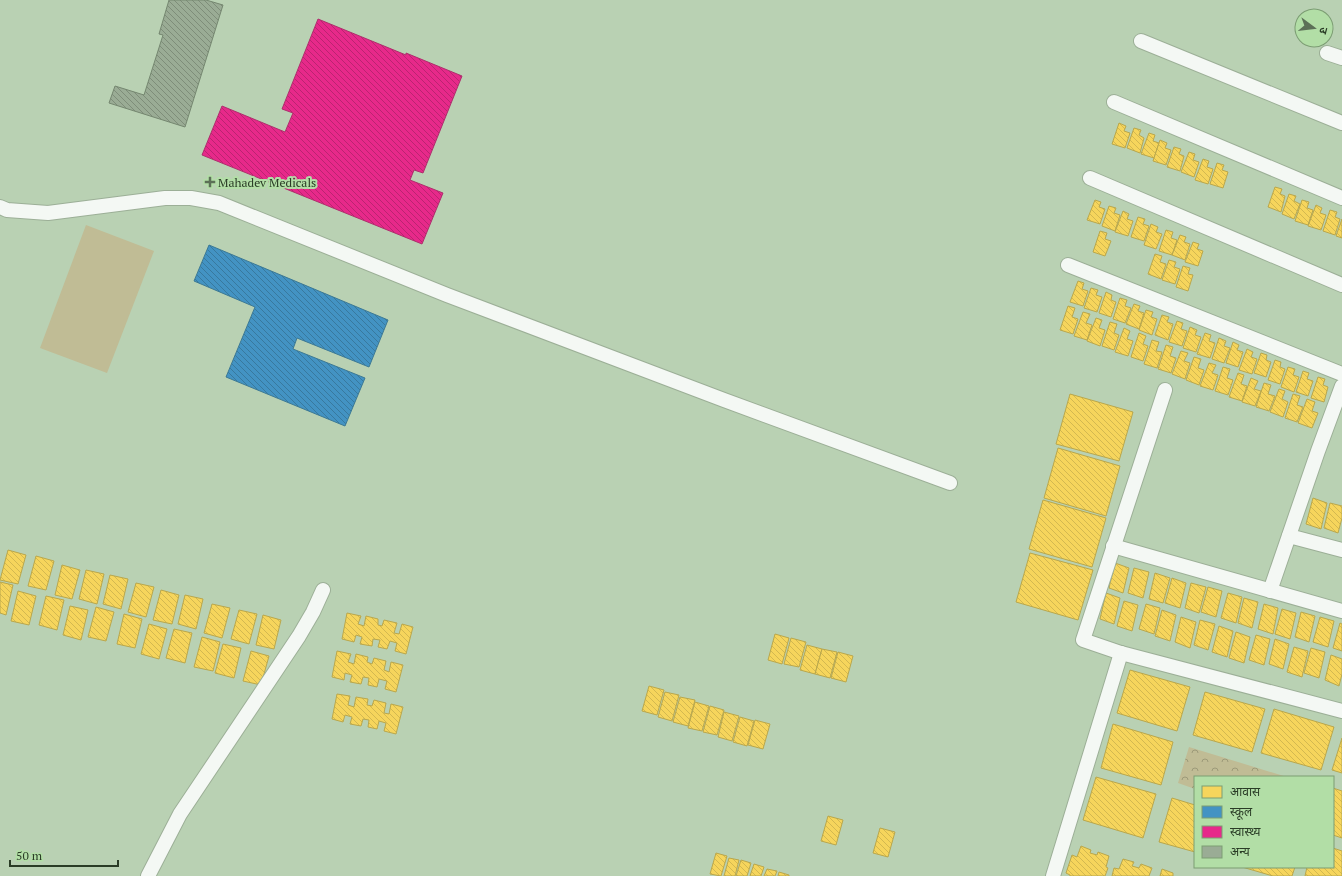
<svg xmlns="http://www.w3.org/2000/svg" width="1342" height="876" font-family="'PT Serif','Noto Sans Devanagari',serif">
	<style>
		.park { fill: url(#park-crowns) }
		.garden { fill: #c0bc95 }
		.homes { fill: url(#homes-back-hatch); stroke: #b9a74c }
		.schools { fill: url(#schools-back-hatch); stroke: #3c7994 }
		.health { fill: url(#health-back-hatch); stroke: #ae2f6c }
		.building { fill: url(#building-back-hatch); stroke: #758770 }
		.lines { fill: none; stroke-linecap: round; stroke-linejoin: round }
		.street-casing { stroke: #9caf97; stroke-width: 16 }
		.street { stroke: #f4f8f4; stroke-width: 14 }
		.poi-dot { fill: #5c7057; stroke: #b2dea6; stroke-width: 1.5 }
		.labels { text-anchor: middle; dominant-baseline: central; stroke-width: 4; stroke-linejoin: round; paint-order: stroke }
		.poi-label { font-size: 12px; fill: #2a3c26; stroke: #b2dea6; text-anchor: start }
	</style>
	<defs>
		<pattern id="park-crowns" width="20" height="18" patternUnits="userSpaceOnUse"><rect width="20" height="18" fill="#c0bc95"/><path d="M2 6a3 3 0 1 1 6 0M12 15a3 3 0 1 1 6 0" fill="none" stroke="#9c9a79"/></pattern>
		<pattern id="homes-back-hatch" width="6" height="6" patternUnits="userSpaceOnUse"><rect width="6" height="6" fill="#f6d55c"/><path d="M-1 5l2 2M0 0l6 6M5-1l2 2" fill="none" stroke="#d3b850"/></pattern>
		<pattern id="schools-back-hatch" width="6" height="6" patternUnits="userSpaceOnUse"><rect width="6" height="6" fill="#4393c3"/><path d="M-1 5l2 2M0 0l6 6M5-1l2 2" fill="none" stroke="#38799e"/></pattern>
		<pattern id="health-back-hatch" width="6" height="6" patternUnits="userSpaceOnUse"><rect width="6" height="6" fill="#e7298a"/><path d="M-1 5l2 2M0 0l6 6M5-1l2 2" fill="none" stroke="#bb2471"/></pattern>
		<pattern id="building-back-hatch" width="6" height="6" patternUnits="userSpaceOnUse"><rect width="6" height="6" fill="#9aac95"/><path d="M-1 5l2 2M0 0l6 6M5-1l2 2" fill="none" stroke="#7e8d79"/></pattern>
	</defs>
	<rect width="100%" height="100%" fill="#b9d1b3"/>
	<!-- park -->
	<polygon class="park" points="1189,747 1287,777 1195,777 1195,789 1178,783"/>
	<!-- garden -->
	<polygon class="garden" points="86,225 154,251 107,373 40,348"/>
	<!-- homes -->
	<g class="homes">
		<polygon points="1119,123 1126,126 1124,131 1130,133 1125,148 1112,144"/>
		<polygon points="1134,128 1141,130 1139,135 1144,138 1140,153 1127,148"/>
		<polygon points="1149,133 1155,135 1153,141 1159,143 1154,158 1141,154"/>
		<polygon points="1160,140 1167,143 1165,148 1171,150 1166,165 1153,161"/>
		<polygon points="1174,147 1181,149 1179,154 1184,156 1180,171 1167,167"/>
		<polygon points="1189,152 1195,154 1193,160 1199,162 1194,177 1181,172"/>
		<polygon points="1203,159 1209,161 1207,167 1213,169 1208,184 1195,180"/>
		<polygon points="1217,163 1224,165 1222,170 1228,172 1223,188 1210,184"/>
		<polygon points="1275,187 1282,189 1280,194 1285,196 1281,212 1268,207"/>
		<polygon points="1289,194 1296,196 1294,201 1300,204 1294,219 1282,214"/>
		<polygon points="1095,200 1101,202 1099,207 1105,209 1100,224 1087,220"/>
		<polygon points="1302,200 1309,202 1307,208 1313,210 1308,225 1295,221"/>
		<polygon points="1316,205 1322,208 1320,213 1326,215 1321,230 1308,226"/>
		<polygon points="1109,206 1116,208 1114,213 1120,215 1115,231 1102,226"/>
		<polygon points="1330,210 1337,212 1335,217 1340,219 1335,235 1323,231"/>
		<polygon points="1123,211 1129,214 1127,219 1133,221 1128,236 1115,232"/>
		<polygon points="1138,217 1145,219 1143,224 1149,226 1144,241 1131,237"/>
		<polygon points="1342,219 1342,238 1336,236"/>
		<polygon points="1151,224 1158,227 1156,232 1162,234 1156,249 1144,245"/>
		<polygon points="1166,230 1173,232 1171,238 1177,240 1172,255 1159,251"/>
		<polygon points="1100,231 1107,233 1105,239 1111,241 1105,256 1093,252"/>
		<polygon points="1180,235 1186,237 1184,242 1190,244 1185,260 1172,255"/>
		<polygon points="1193,242 1199,244 1197,249 1203,251 1198,266 1185,262"/>
		<polygon points="1155,254 1162,256 1160,262 1166,264 1161,279 1148,274"/>
		<polygon points="1169,260 1176,262 1174,267 1180,269 1175,284 1162,280"/>
		<polygon points="1183,266 1190,268 1188,274 1193,275 1188,291 1176,287"/>
		<polygon points="1078,281 1084,283 1082,289 1088,291 1083,306 1070,302"/>
		<polygon points="1091,288 1098,290 1096,295 1102,297 1097,312 1084,308"/>
		<polygon points="1106,292 1112,295 1111,300 1116,302 1111,317 1099,313"/>
		<polygon points="1120,298 1127,300 1125,306 1131,308 1125,323 1113,319"/>
		<polygon points="1134,304 1140,306 1138,311 1144,313 1139,329 1126,324"/>
		<polygon points="1068,306 1075,308 1072,317 1078,319 1073,334 1060,330"/>
		<polygon points="1146,310 1153,312 1151,317 1157,319 1152,335 1139,330"/>
		<polygon points="1083,312 1090,314 1086,323 1092,325 1087,340 1074,336"/>
		<polygon points="1162,315 1169,317 1167,322 1173,324 1168,340 1155,335"/>
		<polygon points="1096,318 1102,320 1099,328 1105,330 1100,346 1087,341"/>
		<polygon points="1177,321 1183,323 1181,329 1187,331 1182,346 1169,342"/>
		<polygon points="1110,322 1117,324 1114,333 1119,335 1114,350 1102,346"/>
		<polygon points="1190,327 1197,330 1195,335 1201,337 1196,352 1183,348"/>
		<polygon points="1124,328 1130,331 1127,339 1133,341 1128,356 1115,352"/>
		<polygon points="1139,333 1146,336 1143,344 1148,346 1143,361 1131,357"/>
		<polygon points="1205,333 1211,335 1209,341 1215,343 1210,358 1197,354"/>
		<polygon points="1219,338 1226,341 1224,346 1230,348 1224,363 1212,359"/>
		<polygon points="1152,340 1159,342 1156,351 1162,352 1157,368 1144,364"/>
		<polygon points="1233,342 1239,345 1237,350 1243,352 1238,367 1226,363"/>
		<polygon points="1166,345 1173,347 1170,356 1176,358 1171,373 1158,369"/>
		<polygon points="1247,349 1253,352 1251,357 1257,359 1252,374 1239,370"/>
		<polygon points="1181,351 1188,353 1184,361 1190,363 1185,379 1172,374"/>
		<polygon points="1261,353 1267,355 1266,360 1271,362 1266,377 1254,373"/>
		<polygon points="1194,357 1201,359 1198,368 1204,370 1199,385 1186,380"/>
		<polygon points="1275,360 1281,362 1280,367 1285,369 1280,384 1268,380"/>
		<polygon points="1209,363 1216,365 1212,373 1218,375 1213,390 1200,386"/>
		<polygon points="1223,367 1230,369 1227,378 1233,380 1228,395 1215,391"/>
		<polygon points="1288,367 1295,369 1293,375 1299,377 1294,392 1281,387"/>
		<polygon points="1303,371 1309,373 1307,379 1313,381 1308,396 1296,392"/>
		<polygon points="1238,373 1244,375 1241,384 1247,386 1242,401 1229,397"/>
		<polygon points="1318,377 1325,379 1323,385 1328,387 1324,402 1311,398"/>
		<polygon points="1251,378 1258,381 1254,389 1261,391 1255,406 1242,402"/>
		<polygon points="1264,383 1271,385 1268,394 1275,396 1269,411 1256,407"/>
		<polygon points="1279,389 1285,391 1282,399 1288,402 1283,417 1270,412"/>
		<polygon points="1070,394 1133,412 1119,461 1056,444"/>
		<polygon points="1293,394 1300,396 1297,405 1303,407 1297,422 1285,418"/>
		<polygon points="1307,399 1315,402 1312,411 1318,413 1312,428 1298,423"/>
		<polygon points="1058,448 1120,466 1106,516 1044,498"/>
		<polygon points="1313,498 1327,503 1321,529 1306,524"/>
		<polygon points="1043,500 1106,518 1092,567 1029,549"/>
		<polygon points="1330,503 1342,506 1342,518 1338,533 1324,528"/>
		<polygon points="8,550 26,555 18,584 0,580"/>
		<polygon points="1030,553 1093,570 1078,620 1016,602"/>
		<polygon points="36,556 54,561 46,590 28,586"/>
		<polygon points="1115,563 1129,568 1123,593 1109,588"/>
		<polygon points="62,565 80,570 72,599 55,595"/>
		<polygon points="1134,568 1149,572 1143,598 1128,593"/>
		<polygon points="86,570 104,574 97,604 79,599"/>
		<polygon points="1155,573 1170,578 1163,603 1149,599"/>
		<polygon points="110,575 128,579 121,609 103,604"/>
		<polygon points="1172,578 1186,583 1180,608 1165,603"/>
		<polygon points="0,582 13,585 6,615 0,613"/>
		<polygon points="136,583 154,587 146,617 128,612"/>
		<polygon points="1191,583 1206,587 1199,613 1185,608"/>
		<polygon points="1208,587 1222,591 1216,617 1201,612"/>
		<polygon points="161,590 179,595 172,624 153,620"/>
		<polygon points="18,591 36,596 29,625 11,621"/>
		<polygon points="1106,593 1120,598 1114,624 1100,619"/>
		<polygon points="1228,593 1242,597 1236,623 1221,618"/>
		<polygon points="185,595 203,599 196,629 178,624"/>
		<polygon points="46,596 64,600 57,630 39,625"/>
		<polygon points="1244,598 1258,602 1252,628 1238,623"/>
		<polygon points="1124,601 1138,605 1132,631 1117,626"/>
		<polygon points="212,604 230,608 222,638 204,633"/>
		<polygon points="1146,604 1160,608 1154,634 1139,629"/>
		<polygon points="1264,604 1278,608 1273,634 1258,629"/>
		<polygon points="70,606 88,610 81,640 63,635"/>
		<polygon points="96,607 114,612 106,641 88,637"/>
		<polygon points="1282,609 1296,613 1290,639 1275,634"/>
		<polygon points="239,610 257,614 249,644 231,639"/>
		<polygon points="1162,610 1176,615 1170,641 1155,636"/>
		<polygon points="1301,612 1315,616 1309,642 1295,637"/>
		<polygon points="347,613 361,616 358,624 364,626 366,616 378,619 378,625 382,626 384,620 397,623 394,633 399,634 402,624 413,627 406,654 395,651 397,643 390,641 387,649 378,647 380,640 373,639 372,646 360,644 362,637 356,635 354,642 342,639"/>
		<polygon points="124,614 142,619 135,648 117,644"/>
		<polygon points="263,615 281,620 274,649 256,645"/>
		<polygon points="1181,617 1196,622 1190,648 1175,642"/>
		<polygon points="1320,617 1334,621 1328,647 1313,642"/>
		<polygon points="1200,620 1215,624 1208,650 1194,645"/>
		<polygon points="1340,623 1342,624 1342,651 1333,648"/>
		<polygon points="149,624 167,629 159,659 141,654"/>
		<polygon points="1219,626 1233,631 1227,657 1212,652"/>
		<polygon points="174,629 192,633 185,663 166,658"/>
		<polygon points="1236,632 1250,637 1244,663 1229,658"/>
		<polygon points="775,634 789,638 782,664 768,660"/>
		<polygon points="1256,635 1270,639 1264,665 1249,660"/>
		<polygon points="202,637 220,642 213,671 194,667"/>
		<polygon points="791,638 806,642 799,667 784,664"/>
		<polygon points="1275,639 1289,644 1283,669 1269,664"/>
		<polygon points="223,644 241,648 234,678 215,673"/>
		<polygon points="807,645 822,649 815,674 800,670"/>
		<polygon points="1294,647 1308,651 1302,677 1287,672"/>
		<polygon points="1311,648 1325,652 1319,678 1304,673"/>
		<polygon points="822,649 837,652 830,678 815,674"/>
		<polygon points="251,651 269,656 261,685 243,681"/>
		<polygon points="337,651 351,654 348,662 354,664 356,654 368,657 367,662 372,664 374,658 386,661 384,670 389,672 391,662 403,665 396,692 385,689 387,681 379,679 377,687 368,685 369,678 363,677 361,684 350,682 352,675 345,673 344,680 332,677"/>
		<polygon points="838,652 853,656 846,682 831,678"/>
		<polygon points="1331,655 1342,659 1342,674 1339,686 1325,680"/>
		<polygon points="1130,670 1190,687 1177,731 1117,713"/>
		<polygon points="649,686 664,690 657,715 642,711"/>
		<polygon points="665,692 679,695 672,721 658,717"/>
		<polygon points="1205,692 1265,709 1252,752 1193,735"/>
		<polygon points="337,694 350,696 348,705 354,707 356,697 368,699 367,705 372,706 374,700 386,703 384,713 389,714 391,704 403,707 396,734 384,731 386,723 379,721 377,729 368,727 369,720 363,719 361,726 350,724 352,717 345,715 343,722 332,719"/>
		<polygon points="680,697 695,700 688,726 673,722"/>
		<polygon points="695,702 709,706 702,731 688,728"/>
		<polygon points="710,706 724,710 717,735 703,732"/>
		<polygon points="1274,709 1334,727 1321,770 1261,753"/>
		<polygon points="724,712 739,716 732,741 718,737"/>
		<polygon points="740,717 754,721 747,746 733,742"/>
		<polygon points="755,720 770,724 763,749 748,745"/>
		<polygon points="1113,724 1173,742 1161,785 1101,768"/>
		<polygon points="1342,738 1342,773 1332,770"/>
		<polygon points="1096,777 1156,794 1143,838 1083,820"/>
		<polygon points="1333,788 1342,791 1342,838 1333,835"/>
		<polygon points="1172,798 1195,805 1195,852 1159,842"/>
		<polygon points="828,816 843,820 836,845 821,841"/>
		<polygon points="880,828 895,832 888,857 873,853"/>
		<polygon points="1081,846 1091,850 1090,853 1097,855 1098,852 1109,856 1106,867 1108,868 1105,876 1070,876 1070,875 1066,873 1072,855 1077,857"/>
		<polygon points="1333,848 1342,851 1342,876 1305,876 1307,867 1333,867"/>
		<polygon points="716,853 727,856 721,876 710,874"/>
		<polygon points="729,858 739,860 735,876 724,876"/>
		<polygon points="1123,859 1134,862 1132,866 1139,868 1141,864 1152,868 1149,876 1112,876 1114,868 1119,869"/>
		<polygon points="741,860 751,863 747,876 736,876"/>
		<polygon points="754,864 764,867 761,876 750,876"/>
		<polygon points="1242,867 1295,867 1292,876 1273,876"/>
		<polygon points="767,869 777,871 775,876 764,876"/>
		<polygon points="1162,869 1173,873 1173,876 1160,876"/>
		<polygon points="779,872 789,875 789,876 778,876"/>
	</g>
	<!-- schools -->
	<polygon class="schools" points="209,245 388,320 369,367 297,338 293,349 365,378 345,426 226,377 255,307 194,281"/>
	<!-- health -->
	<polygon class="health" points="318,19 406,55 406,53 462,76 423,173 414,170 410,180 443,193 422,244 202,155 222,106 285,132 293,113 282,109"/>
	<!-- building -->
	<polygon class="building" points="169,0 206,0 223,5 185,127 109,103 115,86 144,95 163,35 159,34"/>
	<g class="lines">
		<!-- street casing -->
		<g class="street-casing">
			<g id="street">
				<polyline points="1141,41 1342,123"/>
				<polyline points="1327,53 1342,58"/>
				<polyline points="1114,102 1342,198"/>
				<polyline points="1090,178 1342,285"/>
				<polyline points="0,207 7,210 48,213 165,198 191,198 219,203 447,295 724,400 950,483"/>
				<polyline points="1068,265 1342,374"/>
				<polyline points="1165,390 1083,640 1121,653 1342,711"/>
				<polyline points="1289,536 1342,550"/>
				<polyline points="1113,546 1342,611"/>
				<polyline points="1270,591 1318,451 1342,386"/>
				<polyline points="148,876 180,814 299,636 313,612 323,590"/>
				<polyline points="1053,876 1121,653"/>
			</g>
		</g>
		<!-- street -->
		<use href="#street" class="street"/>
	</g>
	<!-- markers -->
	<path class="poi-dot" d="M208 176h4v4h4v4h-4v4h-4v-4h-4v-4h4z"/>
	<g class="labels">
		<!-- poi labels -->
		<g class="poi-label">
			<text x="218" y="182">Mahadev Medicals</text>
		</g>
	</g>
	<!-- legend -->
	<rect x="1194" y="776" width="140" height="92" fill="#b2dea6" stroke="#7c9d73"/>
	<rect x="1202" y="786" width="20" height="12" fill="#f6d55c" stroke="#7c9d73"/>
	<text x="1230" y="796" font-size="12" fill="#2a3c26">आवास</text>
	<rect x="1202" y="806" width="20" height="12" fill="#4393c3" stroke="#7c9d73"/>
	<text x="1230" y="816" font-size="12" fill="#2a3c26">स्कूल</text>
	<rect x="1202" y="826" width="20" height="12" fill="#e7298a" stroke="#7c9d73"/>
	<text x="1230" y="836" font-size="12" fill="#2a3c26">स्वास्थ्य</text>
	<rect x="1202" y="846" width="20" height="12" fill="#9aac95" stroke="#7c9d73"/>
	<text x="1230" y="856" font-size="12" fill="#2a3c26">अन्य</text>
	<!-- north arrow -->
	<g transform="translate(1314 28) rotate(105)"><circle r="19" fill="#b2dea6" stroke="#7c9d73"/>
	<path d="M0-3L7 15L0 10L-7 15Z" fill="#5c7057"/>
	<text y="-6" font-size="11" font-weight="bold" text-anchor="middle" fill="#2a3c26">उ</text>
	</g>
	<!-- scale -->
	<path d="M10 860v6h108v-6" fill="none" stroke="#2a3c26" stroke-width="2"/>
	<text x="16" y="860" font-size="12" fill="#2a3c26" stroke="#b2dea6" stroke-width="3" paint-order="stroke">50 m</text>
</svg>
